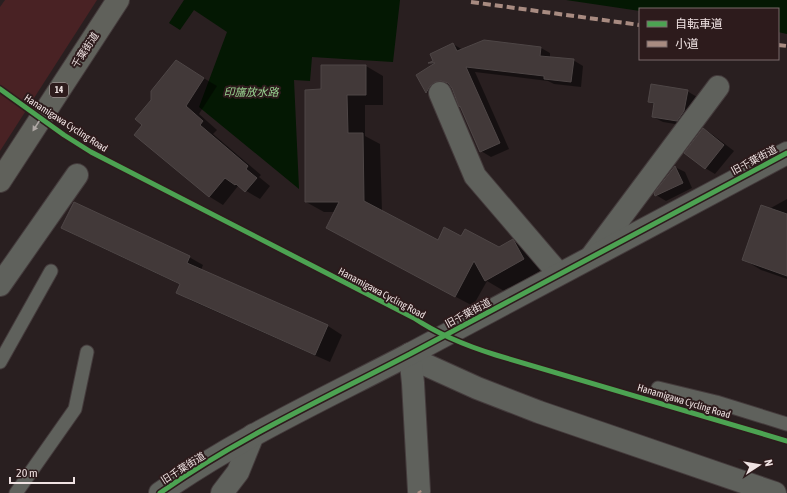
<svg xmlns="http://www.w3.org/2000/svg" width="787" height="493" font-family="'Asap Condensed','Noto Sans JP',sans-serif">
	<style>
		.green { fill: #492224 }
		.water { fill: #041803 }
		.shadow { fill: #0007 }
		.building { fill: #423939; stroke: #4e4646 }
		.lines { fill: none; stroke-linecap: round; stroke-linejoin: round }
		.service-casing { stroke: #443b3c; stroke-width: 15 }
		.minor-casing { stroke: #443b3c; stroke-width: 24 }
		.tertiary-casing { stroke: #443b3c; stroke-width: 24 }
		.trunk-casing { stroke: #443b3c; stroke-width: 24 }
		.service { stroke: #5f615c; stroke-width: 13 }
		.minor { stroke: #5f615c; stroke-width: 22 }
		.tertiary { stroke: #5f615c; stroke-width: 22 }
		.trunk { stroke: #60615b; stroke-width: 22 }
		.quiet { stroke: #a88b81; stroke-width: 4; stroke-dasharray: 8 4; stroke-linecap: butt }
		.cycleway-casing { stroke: #2d1b1c; stroke-width: 8 }
		.cycleway { stroke: #4ca352; stroke-width: 5 }
		.oneway { fill: #afa8a5 }
		.labels { text-anchor: middle; dominant-baseline: central; stroke-width: 4; stroke-linejoin: round; paint-order: stroke }
		.shield { fill: #2d1b1c; stroke: #b5a6a7; stroke-width: 1 }
		.shield-label { font-size: 9px; font-weight: bold; fill: #efe2e2 }
		.street-label { font-size: 10px; fill: #efe2e2; stroke: #2d1b1c }
		.water-label { font-size: 11px; font-style: italic; fill: #98d390; stroke: #2d1b1c }
	</style>
	<rect width="100%" height="100%" fill="#291f20"/>
	<!-- green -->
	<polygon class="green" points="5,0 97,0 0,151 0,7"/>
	<!-- water -->
	<g class="water">
		<polygon points="184,0 400,0 393,62 312,57 310,81 294,80 299,189 199,107 227,32 194,10 180,30 169,23"/>
		<polygon points="566,0 787,0 787,34 778,32 778,9 640,9 640,11"/>
	</g>
	<!-- shadow -->
	<g class="shadow">
		<polygon points="453,44 463,50 541,48 550,53 550,58 573,60 583,66 581,87 554,84 548,81 475,72 509,149 491,157 481,151 451,86 445,87 436,97 427,92 417,76 434,65 431,63 435,61"/>
		<polygon points="366,66 383,76 383,105 365,105 365,136 380,144 382,211 438,241 462,238 499,248 513,241 531,251 542,270 504,291 487,281 473,306 345,238 335,212 324,212 306,202 322,90"/>
		<polygon points="190,70 217,86 199,114 217,130 213,134 261,175 259,177 270,186 260,199 238,186 223,205 210,197 136,135"/>
		<polygon points="687,91 697,97 687,126 663,122 653,117 655,105 649,102"/>
		<polygon points="704,129 713,135 734,151 715,174 705,168 686,153"/>
		<polygon points="675,167 685,172 692,188 666,201 656,195"/>
		<polygon points="787,199 787,279 761,270 743,259 769,209"/>
		<polygon points="63,228 189,257 203,265 201,270 328,326 342,335 330,362 192,301 178,293 181,285 77,236"/>
	</g>
	<!-- building -->
	<g class="building">
		<polygon points="484,40 541,47 540,56 574,59 571,82 544,79 544,76 466,67 500,143 480,152 460,106 459,107 452,88 448,83 441,81 435,82 430,86 426,93 416,75 435,63 428,63 433,61 430,54 453,43 457,51"/>
		<polygon points="176,60 204,78 186,106 203,121 200,125 248,166 246,169 257,178 245,192 236,184 235,185 225,178 209,197 134,135 142,125 135,119 151,100 151,91"/>
		<polygon points="321,65 366,65 366,95 347,95 348,133 363,133 364,201 438,240 444,227 461,236 465,229 499,247 513,239 524,259 485,281 474,261 455,297 326,228 339,202 305,202 305,90 321,89"/>
		<polygon points="651,84 688,90 684,111 677,121 652,117 654,103 648,102"/>
		<polygon points="703,128 724,145 705,169 684,153"/>
		<polygon points="675,166 683,183 655,196 654,193"/>
		<polygon points="74,202 190,256 187,263 328,325 315,355 176,293 180,284 61,228"/>
		<polygon points="761,205 787,214 787,276 742,260"/>
	</g>
	<g class="lines">
		<!-- service casing -->
		<g class="service-casing">
			<g id="service">
				<polyline points="0,362 51,271"/>
				<polyline points="658,388 716,402 787,424"/>
				<polyline points="16,493 75,409 87,352"/>
			</g>
		</g>
		<!-- minor casing -->
		<g class="minor-casing">
			<g id="minor">
				<polyline points="440,93 475,176 559,274"/>
				<polyline points="591,257 718,87"/>
				<polyline points="0,285 77,175"/>
				<polyline points="410,354 424,364 477,388 539,412 775,493"/>
				<polyline points="410,354 413,383 419,491"/>
				<polyline points="222,493 238,472 253,435"/>
			</g>
		</g>
		<!-- tertiary casing -->
		<g class="tertiary-casing">
			<path id="tertiary" d="M160 493C238 438 326 398 410 354 536 287 662 220 787 153"/>
		</g>
		<!-- trunk casing -->
		<g class="trunk-casing">
			<polyline id="trunk" points="0,181 118,0"/>
		</g>
		<!-- service -->
		<use href="#service" class="service"/>
		<!-- minor -->
		<use href="#minor" class="minor"/>
		<!-- tertiary -->
		<use href="#tertiary" class="tertiary"/>
		<!-- trunk -->
		<use href="#trunk" class="trunk"/>
		<!-- quiet -->
		<g class="quiet">
			<polyline points="471,2 640,25"/>
			<polyline points="778,45 787,46"/>
			<polyline points="419,491 420,493"/>
		</g>
		<!-- cycleway casing -->
		<g class="cycleway-casing">
			<g id="cycleway">
				<path d="M0 89 64 135 91 152 414 318C439 335 467 346 496 355L787 441"/>
				<path d="M160 493C238 438 326 398 410 354 536 287 662 220 787 153"/>
			</g>
		</g>
		<!-- cycleway -->
		<use href="#cycleway" class="cycleway"/>
	</g>
	<!-- one-way arrows -->
	<defs><path id="oneway-solid" d="M-6-.8H1V-3.2L6.5 0L1 3.2V.8H-6Z"/></defs>
	<use class="oneway" href="#oneway-solid" transform="translate(36 126) rotate(123)"/>
	<g class="labels">
		<!-- shield labels -->
		<rect class="shield" x="50" y="83" width="18" height="14" rx="3"/>
		<g class="shield-label">
			<text x="59" y="90">14</text>
		</g>
		<!-- street labels -->
		<g class="street-label">
			<text transform="translate(85 50) rotate(-57)">千葉街道</text>
			<text transform="translate(66 123) rotate(33)">Hanamigawa Cycling Road</text>
			<text transform="translate(754 160) rotate(-28)">旧千葉街道</text>
			<text transform="translate(382 293) rotate(28)">Hanamigawa Cycling Road</text>
			<text transform="translate(468 313) rotate(-28)">旧千葉街道</text>
			<text transform="translate(684 401) rotate(17)">Hanamigawa Cycling Road</text>
			<text transform="translate(183 468) rotate(-32)">旧千葉街道</text>
		</g>
		<!-- water labels -->
		<g class="water-label">
			<text x="251" y="92">印旛放水路</text>
		</g>
	</g>
	<!-- legend -->
	<rect x="639" y="8" width="140" height="52" fill="#2d1b1c" stroke="#7b6b6b"/>
	<rect x="647" y="21" width="20" height="6" fill="#4ca352" stroke="#7b6b6b"/>
	<text x="675" y="28" font-size="12" fill="#efe2e2">自転車道</text>
	<rect x="647" y="41" width="20" height="6" fill="#a88b81" stroke="#7b6b6b"/>
	<text x="675" y="48" font-size="12" fill="#efe2e2">小道</text>
	<!-- north arrow -->
	<g transform="translate(759 465) rotate(78)" stroke="#2d1b1c" stroke-width="3" paint-order="stroke">
	<path d="M0-3L7 15L0 10L-7 15Z" fill="#efe2e2"/>
	<text y="-6" font-size="11" font-weight="bold" text-anchor="middle" fill="#efe2e2">N</text>
	</g>
	<!-- scale -->
	<path d="M10 477v6h64v-6" fill="none" stroke="#efe2e2" stroke-width="2"/>
	<text x="16" y="477" font-size="12" fill="#efe2e2" stroke="#2d1b1c" stroke-width="3" paint-order="stroke">20 m</text>
</svg>
